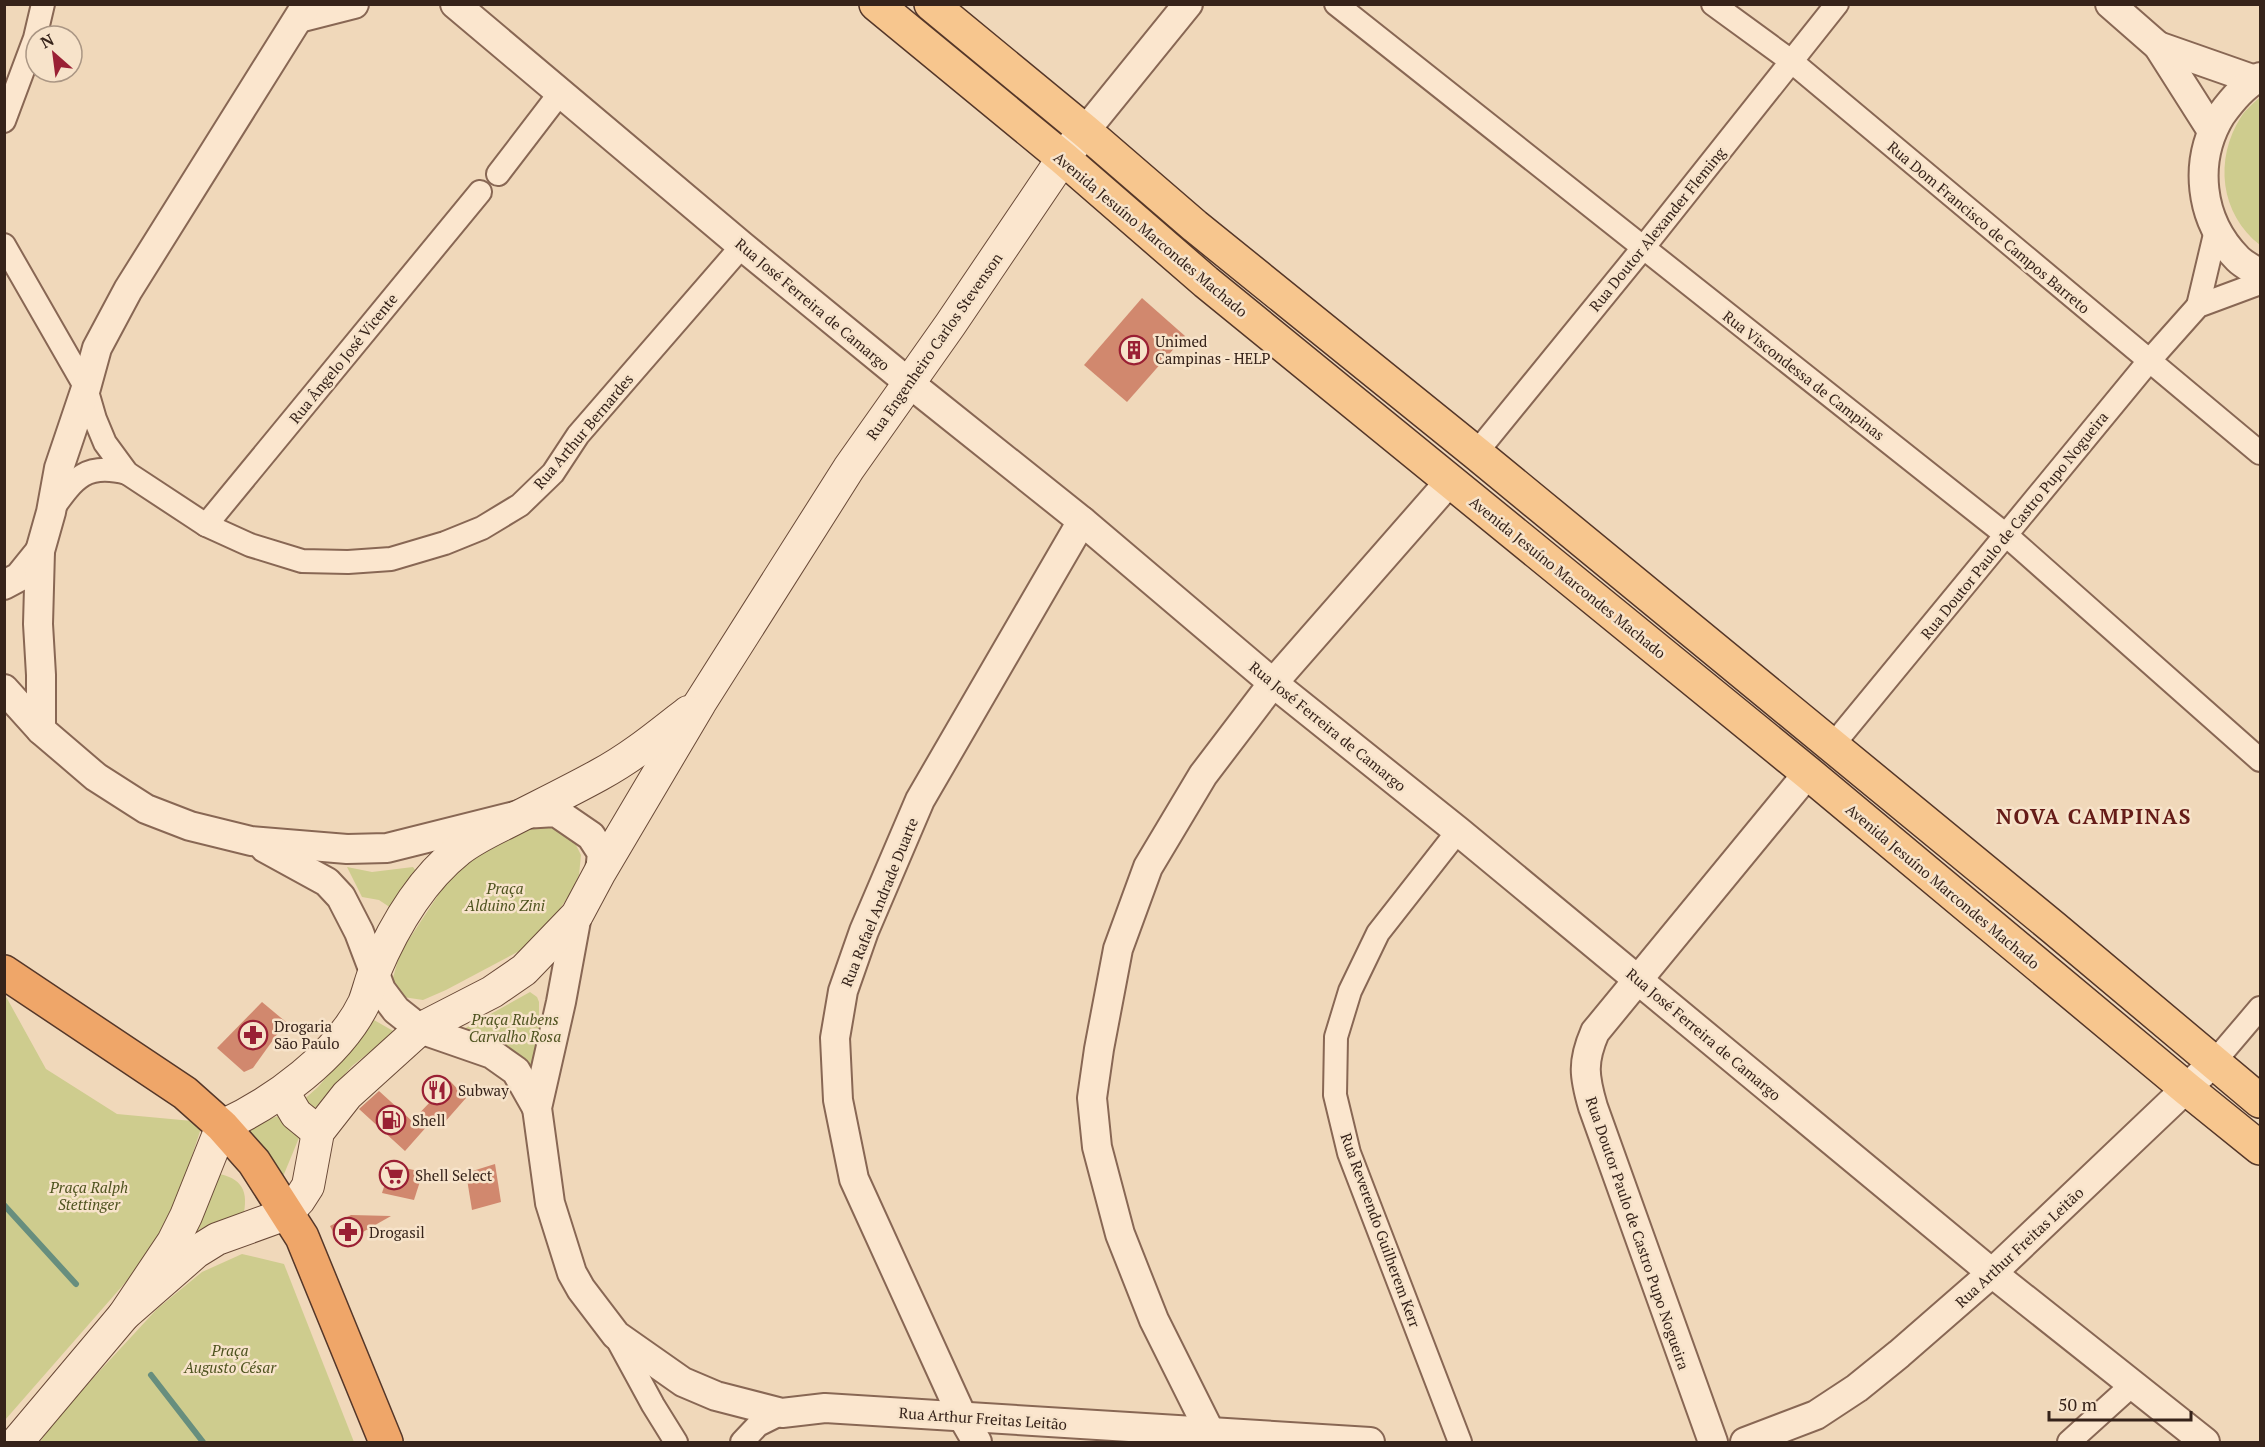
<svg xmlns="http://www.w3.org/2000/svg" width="2265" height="1447" font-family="'PT Serif',serif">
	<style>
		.green { fill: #cecc8e }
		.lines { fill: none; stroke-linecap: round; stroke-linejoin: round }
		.stream { stroke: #678e7e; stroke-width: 6 }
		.building { fill: #d1886e }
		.minor-casing { stroke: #886754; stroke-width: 26 }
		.tertiary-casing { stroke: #886754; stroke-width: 32 }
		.secondary-casing { stroke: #694937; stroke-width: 34 }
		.primary-casing { stroke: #553729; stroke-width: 36 }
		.trunk-casing { stroke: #553729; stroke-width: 36 }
		.minor { stroke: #fbe6ce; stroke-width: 22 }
		.tertiary { stroke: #fbe6ce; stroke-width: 28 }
		.secondary { stroke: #fbe6ce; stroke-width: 32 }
		.primary { stroke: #f7c68e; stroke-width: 33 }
		.trunk { stroke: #efa669; stroke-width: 33 }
		.labels { text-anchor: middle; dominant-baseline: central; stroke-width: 5; stroke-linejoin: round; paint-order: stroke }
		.street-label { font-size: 15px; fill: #36231a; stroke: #f7e3ca }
		.poi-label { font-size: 15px; fill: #36231a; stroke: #f7e3ca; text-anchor: start }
		.park-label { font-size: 15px; font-style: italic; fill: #4e531f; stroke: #f7e3ca }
		.district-label { font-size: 21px; font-weight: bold; letter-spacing: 1.5px; fill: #651b17; stroke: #f7e3ca }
	</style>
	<rect width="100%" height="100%" fill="#f0d8ba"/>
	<!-- green -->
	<g class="green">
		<path d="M2260 97V245C2220 214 2214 159 2241 117 2246 109 2254 103 2260 97Z"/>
		<polygon points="543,826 562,830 575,843 581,855 579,875 570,894 548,926 523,949 446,990 423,1000 403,997 392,981 400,953 446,883 473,855 513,832"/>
		<polygon points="347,867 372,872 413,867 418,874 394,910 379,900 362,897"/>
		<polygon points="530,992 537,997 539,1002 539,1052 537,1062 530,1067 521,1060 462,1030"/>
		<polygon points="4,993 46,1069 117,1114 203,1122 166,1236 5,1420"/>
		<polygon points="374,1020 395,1032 352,1066 308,1116 282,1179 242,1128 290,1112 318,1087 359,1039 365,1029"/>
		<path d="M215 1173C243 1178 249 1191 243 1218L202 1228 186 1238Z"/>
		<polygon points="242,1254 284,1264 354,1442 40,1442 58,1416 157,1309 202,1272"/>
	</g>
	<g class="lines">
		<!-- stream -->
		<g class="stream">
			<polyline points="4,1205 76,1284"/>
			<polyline points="151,1375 203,1442"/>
		</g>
	</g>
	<!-- building -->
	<g class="building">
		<polygon points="1142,298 1185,336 1127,402 1084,365"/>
		<polygon points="262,1002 286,1022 253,1068 244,1072 217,1048"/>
		<polygon points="450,1081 466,1098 444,1123 436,1116 405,1151 359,1109 379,1091 412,1121"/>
		<polygon points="495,1164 501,1202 472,1210 466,1173"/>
		<polygon points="391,1165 423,1172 414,1200 382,1193"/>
		<polygon points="351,1215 391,1216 340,1245 330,1226"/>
	</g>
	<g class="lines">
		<!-- minor casing -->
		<g class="minor-casing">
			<g id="minor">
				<polyline points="1336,4 2006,535 2260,760"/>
				<polyline points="1713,4 1791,61 2260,453"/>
				<polyline points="4,121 35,38 43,4"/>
				<polyline points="498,174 560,93"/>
				<polyline points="4,245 86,388 95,419 105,443 127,473 206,525 250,545 302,561 348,562 391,559 445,543 482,528 520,505 553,473 578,435 742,246"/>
				<polyline points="2198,306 2216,230"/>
				<polyline points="1476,453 1643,248 1837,4"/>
				<path d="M51 511C74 479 85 462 127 473"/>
				<polyline points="206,525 480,192"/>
				<polyline points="1832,746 2149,361 2198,306 2260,283"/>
				<polyline points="1458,831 1378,933 1350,991 1336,1037 1335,1095 1349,1153 1460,1442"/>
				<polyline points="2214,1062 2260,1008"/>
				<polyline points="616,1337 653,1405 676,1442"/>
				<polyline points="742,1442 758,1425 782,1413"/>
				<polyline points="2069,1442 2132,1385"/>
			</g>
		</g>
		<!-- tertiary casing -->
		<g class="tertiary-casing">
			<g id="tertiary">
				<polyline points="455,4 742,246 908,382 1082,521 1273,683 1458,831 1992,1273 2205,1442"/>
				<polyline points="2110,4 2158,46 2212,131"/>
				<polyline points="299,18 354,4"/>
				<polyline points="2158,46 2255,80"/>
				<path d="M2260 77C2244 85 2231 101 2221 115 2193 161 2199 220 2238 259 2244 265 2253 269 2260 274"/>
				<polyline points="1085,131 1188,4"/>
				<polyline points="4,585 19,577 40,551"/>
				<polyline points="4,689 41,730 96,777 146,809 190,826 251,841 347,849 387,848 523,814 556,812 591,836 602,853 600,872"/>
				<polyline points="41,730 41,675 38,624 40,551 51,512 59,468 86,388 97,348 128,290 307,4"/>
				<polyline points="265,848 327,882 341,897 359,932 381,990 396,1010 420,1029 492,1054 516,1071 537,1108"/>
				<polyline points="577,915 561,1002 537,1108 550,1203 572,1273 581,1289 616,1335 683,1382 716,1396 782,1413 825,1408 1370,1442"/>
				<polyline points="977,1442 962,1416 854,1179 838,1100 835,1038 843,991 864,931 920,800 1082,521"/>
				<polyline points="1215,1442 1154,1320 1120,1234 1097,1147 1092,1098 1099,1049 1118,949 1148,867 1203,775 1273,683 1450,481"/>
				<path d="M1713 1442 1593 1107C1584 1076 1582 1062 1595 1032L1808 773"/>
				<polyline points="1745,1442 1816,1415 1857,1388 1899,1354 1992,1273 2214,1062"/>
			</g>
		</g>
		<!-- secondary casing -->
		<g class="secondary-casing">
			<g id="secondary">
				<polyline points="283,1092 296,1114 318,1132"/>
				<polyline points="124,1315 196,1252 217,1239 286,1214 299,1200 308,1186 318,1132 347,1095 420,1029 492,992 524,970 577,915 600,872 700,703 849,468 950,325 1063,158 1080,137"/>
				<path d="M17 1442 124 1315 173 1242 186 1216 222 1126C273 1103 339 1055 364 1003 368 993 370 983 374 973 393 928 420 881 459 850 473 839 490 831 506 823 537 807 568 792 599 775 631 758 660 734 688 712"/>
			</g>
		</g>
		<!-- primary casing -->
		<g class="primary-casing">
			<g id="primary">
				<polyline points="876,4 1063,158 1206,282 1808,773 2187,1089 2260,1148"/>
				<polyline points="931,4 1085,131 1195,226 1476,453 2054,928 2260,1101"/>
			</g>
		</g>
		<!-- trunk casing -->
		<g class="trunk-casing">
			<polyline id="trunk" points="4,972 185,1093 222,1126 254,1162 302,1237 386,1442"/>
		</g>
		<!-- minor -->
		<use href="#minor" class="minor"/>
		<!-- tertiary -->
		<use href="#tertiary" class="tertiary"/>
		<!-- secondary -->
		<use href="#secondary" class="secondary"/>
		<!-- primary -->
		<use href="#primary" class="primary"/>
		<!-- trunk -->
		<use href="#trunk" class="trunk"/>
	</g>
	<!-- icons -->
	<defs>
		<g id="building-ring" transform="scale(1.5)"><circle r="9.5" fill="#f7e3ca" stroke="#9a2034" stroke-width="1.5"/><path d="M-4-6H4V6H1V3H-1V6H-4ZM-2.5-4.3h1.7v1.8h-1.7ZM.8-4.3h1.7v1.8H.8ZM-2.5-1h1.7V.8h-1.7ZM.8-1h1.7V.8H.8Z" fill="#9a2034"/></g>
		<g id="pharmacy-ring" transform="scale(1.5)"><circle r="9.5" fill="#f7e3ca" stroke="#9a2034" stroke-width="1.5"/><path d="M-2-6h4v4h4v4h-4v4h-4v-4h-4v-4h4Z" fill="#9a2034"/></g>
		<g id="restaurant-ring" transform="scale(1.5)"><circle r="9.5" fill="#f7e3ca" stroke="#9a2034" stroke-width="1.5"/><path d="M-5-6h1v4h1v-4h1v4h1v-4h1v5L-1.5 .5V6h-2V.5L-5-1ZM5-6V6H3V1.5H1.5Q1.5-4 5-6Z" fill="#9a2034"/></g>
		<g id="fuel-ring" transform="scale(1.5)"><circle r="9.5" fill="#f7e3ca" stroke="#9a2034" stroke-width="1.5"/><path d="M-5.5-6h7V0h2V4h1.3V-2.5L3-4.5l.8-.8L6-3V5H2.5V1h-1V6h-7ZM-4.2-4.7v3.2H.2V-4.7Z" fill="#9a2034"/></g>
		<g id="supermarket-ring" transform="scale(1.5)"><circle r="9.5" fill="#f7e3ca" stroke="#9a2034" stroke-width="1.5"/><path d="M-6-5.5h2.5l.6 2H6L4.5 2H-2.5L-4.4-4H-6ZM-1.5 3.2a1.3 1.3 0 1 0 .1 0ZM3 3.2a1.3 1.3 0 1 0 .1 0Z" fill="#9a2034"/></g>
	</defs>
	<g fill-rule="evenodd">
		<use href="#building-ring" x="1134" y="350"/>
		<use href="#pharmacy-ring" x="253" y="1035"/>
		<use href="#restaurant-ring" x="437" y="1090"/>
		<use href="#fuel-ring" x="391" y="1120"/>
		<use href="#supermarket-ring" x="394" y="1175"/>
		<use href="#pharmacy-ring" x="348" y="1232"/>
	</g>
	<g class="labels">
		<!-- street labels -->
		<g class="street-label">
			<text transform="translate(1989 227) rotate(40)">Rua Dom Francisco de Campos Barreto</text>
			<text transform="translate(1657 229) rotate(-51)">Rua Doutor Alexander Fleming</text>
			<text transform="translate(1151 234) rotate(40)">Avenida Jesuíno Marcondes Machado</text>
			<text transform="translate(813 304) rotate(40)">Rua José Ferreira de Camargo</text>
			<text transform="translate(934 346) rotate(-55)">Rua Engenheiro Carlos Stevenson</text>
			<text transform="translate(343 358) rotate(-51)">Rua Ângelo José Vicente</text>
			<text transform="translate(1804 375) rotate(38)">Rua Viscondessa de Campinas</text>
			<text transform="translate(583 431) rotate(-50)">Rua Arthur Bernardes</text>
			<text transform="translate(2014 525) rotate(-51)">Rua Doutor Paulo de Castro Pupo Nogueira</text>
			<text transform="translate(1568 577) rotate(39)">Avenida Jesuíno Marcondes Machado</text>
			<text transform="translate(1328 726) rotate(39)">Rua José Ferreira de Camargo</text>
			<text transform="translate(1943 886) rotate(40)">Avenida Jesuíno Marcondes Machado</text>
			<text transform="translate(879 902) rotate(-68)">Rua Rafael Andrade Duarte</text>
			<text transform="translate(1704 1034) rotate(40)">Rua José Ferreira de Camargo</text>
			<text transform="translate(1381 1230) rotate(70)">Rua Reverendo Guilherem Kerr</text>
			<text transform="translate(1638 1233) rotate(71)">Rua Doutor Paulo de Castro Pupo Nogueira</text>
			<text transform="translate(2019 1247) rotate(-43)">Rua Arthur Freitas Leitão</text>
			<text transform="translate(983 1418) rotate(4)">Rua Arthur Freitas Leitão</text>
		</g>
		<!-- poi labels -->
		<g class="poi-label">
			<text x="1155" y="341">Unimed<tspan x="1155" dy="17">Campinas - HELP</tspan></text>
			<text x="274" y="1026">Drogaria<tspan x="274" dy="17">São Paulo</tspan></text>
			<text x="458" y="1090">Subway</text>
			<text x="412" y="1120">Shell</text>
			<text x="415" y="1175">Shell Select</text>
			<text x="369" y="1232">Drogasil</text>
		</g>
		<!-- park labels -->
		<g class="park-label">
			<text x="505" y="888">Praça<tspan x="505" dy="17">Alduino Zini</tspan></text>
			<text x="515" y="1019">Praça Rubens<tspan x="515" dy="17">Carvalho Rosa</tspan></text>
			<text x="89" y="1187">Praça Ralph<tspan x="89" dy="17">Stettinger</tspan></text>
			<text x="230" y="1350">Praça<tspan x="230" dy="17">Augusto César</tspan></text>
		</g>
		<!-- district labels -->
		<g class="district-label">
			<text x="2094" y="816">NOVA CAMPINAS</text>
		</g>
	</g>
	<!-- border -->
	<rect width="2265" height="1447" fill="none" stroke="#36231a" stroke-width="12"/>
	<!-- north arrow -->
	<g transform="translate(54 54) rotate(332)"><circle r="28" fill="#f7e3ca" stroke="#aa9684" stroke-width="1.5"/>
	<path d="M0-4.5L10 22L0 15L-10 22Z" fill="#9a2034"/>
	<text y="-9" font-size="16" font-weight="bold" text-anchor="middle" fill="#36231a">N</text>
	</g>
	<!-- scale -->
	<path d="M2049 1411v9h142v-9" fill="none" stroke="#36231a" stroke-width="3"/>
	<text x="2058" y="1411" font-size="18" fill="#36231a" stroke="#f7e3ca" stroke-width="4.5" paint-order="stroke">50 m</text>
</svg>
